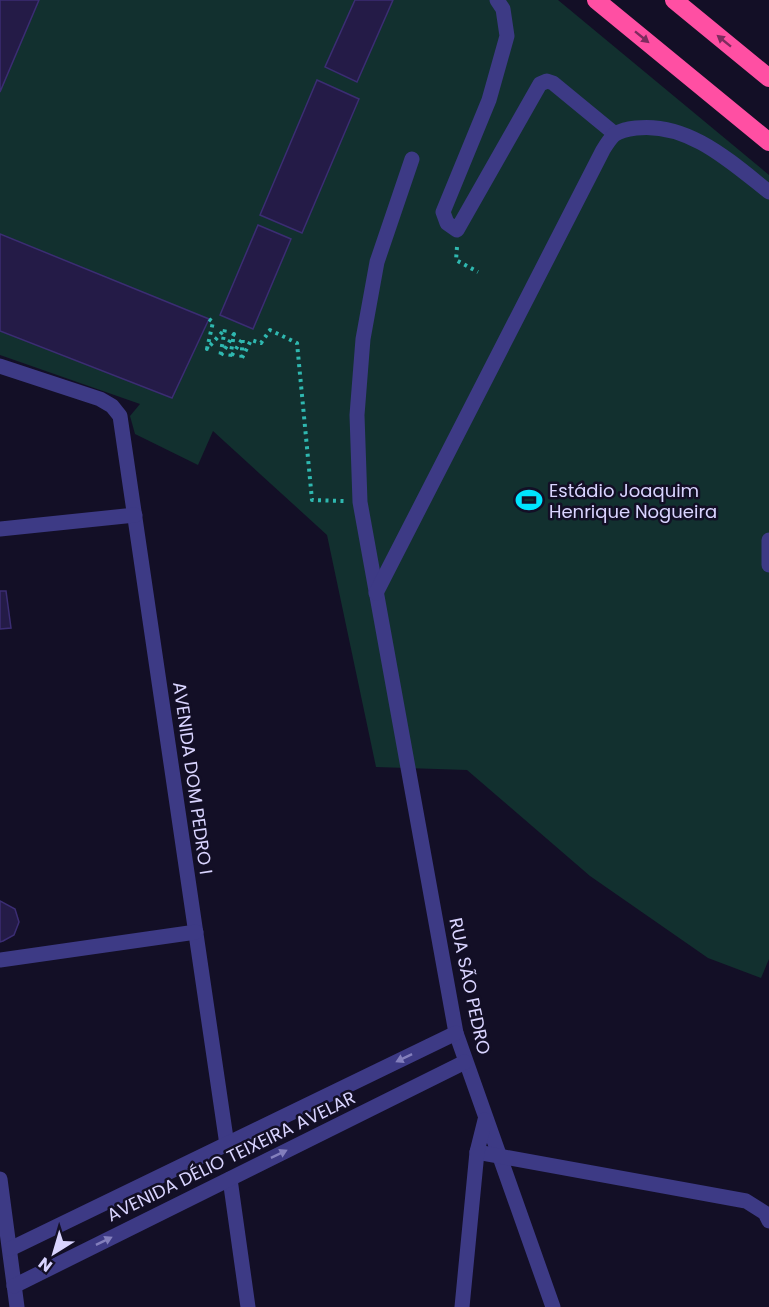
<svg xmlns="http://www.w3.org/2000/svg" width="769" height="1307" font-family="Poppins,sans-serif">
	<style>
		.green { fill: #12302f }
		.building { fill: #241b47; stroke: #3b2d73; stroke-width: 1.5 }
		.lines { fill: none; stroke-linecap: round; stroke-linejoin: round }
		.path { stroke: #2fb8b0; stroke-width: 4; stroke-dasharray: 3 4.5; stroke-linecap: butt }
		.minor { stroke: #3d3a85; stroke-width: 15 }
		.highway { stroke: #ff4fa3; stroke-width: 18 }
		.oneway { fill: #7d2c5e }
		.oneway2 { fill: #837fbc }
		.labels { text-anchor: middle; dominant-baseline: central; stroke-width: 5; stroke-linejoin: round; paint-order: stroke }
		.poi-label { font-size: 18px; fill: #d9d4ff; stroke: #130f26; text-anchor: start }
		.street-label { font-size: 18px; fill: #d9d4ff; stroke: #130f26 }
	</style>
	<rect width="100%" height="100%" fill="#130f26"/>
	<!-- green -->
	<polygon class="green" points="0,0 558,0 769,175 769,959 761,978 708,958 590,876 467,770 376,767 327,535 213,431 198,465 135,434 130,416 140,404 0,355"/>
	<!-- building -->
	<g class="building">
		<polygon points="0,0 39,0 0,92"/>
		<polygon points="355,0 393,0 357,82 325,67"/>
		<polygon points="317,80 359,99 302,233 260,215"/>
		<polygon points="258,225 291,239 253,329 220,315"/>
		<polygon points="0,234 209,319 172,398 0,331"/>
		<polygon points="0,591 6,591 11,628 0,629"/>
		<polygon points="0,901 15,909 19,922 14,935 3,941 0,942"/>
	</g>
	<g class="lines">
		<!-- path -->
		<g class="path">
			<polyline points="457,247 456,260 478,272"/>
			<polyline points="209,319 213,322 207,349 225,329 220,357 234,334 230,358 243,338 241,360 251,340 261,343 270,330 297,343 312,500 344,501"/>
		</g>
		<!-- minor -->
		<g class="minor">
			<polyline points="497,0 503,9 507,36 489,100 443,212 447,223 457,230 540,84 547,81 553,83 615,134"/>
			<polyline points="412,159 377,262 363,339 357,415 360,502 456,1033 553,1307"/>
			<polyline points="0,366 100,399 112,406 120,416 227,1145"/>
			<polyline points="0,529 135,515"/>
			<polyline points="769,540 769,565"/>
			<path d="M376 593 603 150C606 145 610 139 614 135 620 130 628 129 636 128 688 122 730 161 769 192"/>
			<polyline points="0,960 196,932"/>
			<polyline points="477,1152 746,1201 765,1213 769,1221"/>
			<polyline points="0,1179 17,1307"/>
			<polyline points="230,1179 248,1307"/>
			<polyline points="10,1249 456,1033"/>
			<polyline points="14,1286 465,1062"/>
			<polyline points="462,1307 477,1152 485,1120"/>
		</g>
		<!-- highway -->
		<g class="highway">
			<polyline points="596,0 769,142"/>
			<polyline points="674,0 769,78"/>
		</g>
	</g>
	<!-- one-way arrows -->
	<defs><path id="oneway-solid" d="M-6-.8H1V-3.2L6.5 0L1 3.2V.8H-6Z" transform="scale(1.5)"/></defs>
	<g class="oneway">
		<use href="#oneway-solid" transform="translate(642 37) rotate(39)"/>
		<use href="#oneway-solid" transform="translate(724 41) rotate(-141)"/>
	</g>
	<g class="oneway2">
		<use href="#oneway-solid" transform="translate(404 1058) rotate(154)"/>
		<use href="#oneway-solid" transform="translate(279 1154) rotate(-26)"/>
		<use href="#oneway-solid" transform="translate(104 1241) rotate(-26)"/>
	</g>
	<!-- icons -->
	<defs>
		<g id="stadium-bare" transform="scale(2.07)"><path d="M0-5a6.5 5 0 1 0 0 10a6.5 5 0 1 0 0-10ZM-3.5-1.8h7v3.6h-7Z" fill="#00e5ff" stroke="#130f26" stroke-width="2.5" paint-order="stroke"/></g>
	</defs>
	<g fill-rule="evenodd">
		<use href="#stadium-bare" x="529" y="500"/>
	</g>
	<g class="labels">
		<!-- poi labels -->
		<g class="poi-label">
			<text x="549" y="490">Estádio Joaquim<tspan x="549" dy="21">Henrique Nogueira</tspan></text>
		</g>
		<!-- street labels -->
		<g class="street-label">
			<text transform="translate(193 778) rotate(82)">AVENIDA DOM PEDRO I</text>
			<text transform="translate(470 986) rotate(78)">RUA SÃO PEDRO</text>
			<text transform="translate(231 1156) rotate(-26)">AVENIDA DÉLIO TEIXEIRA AVELAR</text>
		</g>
	</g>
	<!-- north arrow -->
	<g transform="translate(54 1253) rotate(217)" stroke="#130f26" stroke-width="4.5" paint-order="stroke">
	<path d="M0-4.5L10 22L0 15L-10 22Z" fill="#d9d4ff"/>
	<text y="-9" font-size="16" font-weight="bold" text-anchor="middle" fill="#d9d4ff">N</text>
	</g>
</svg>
